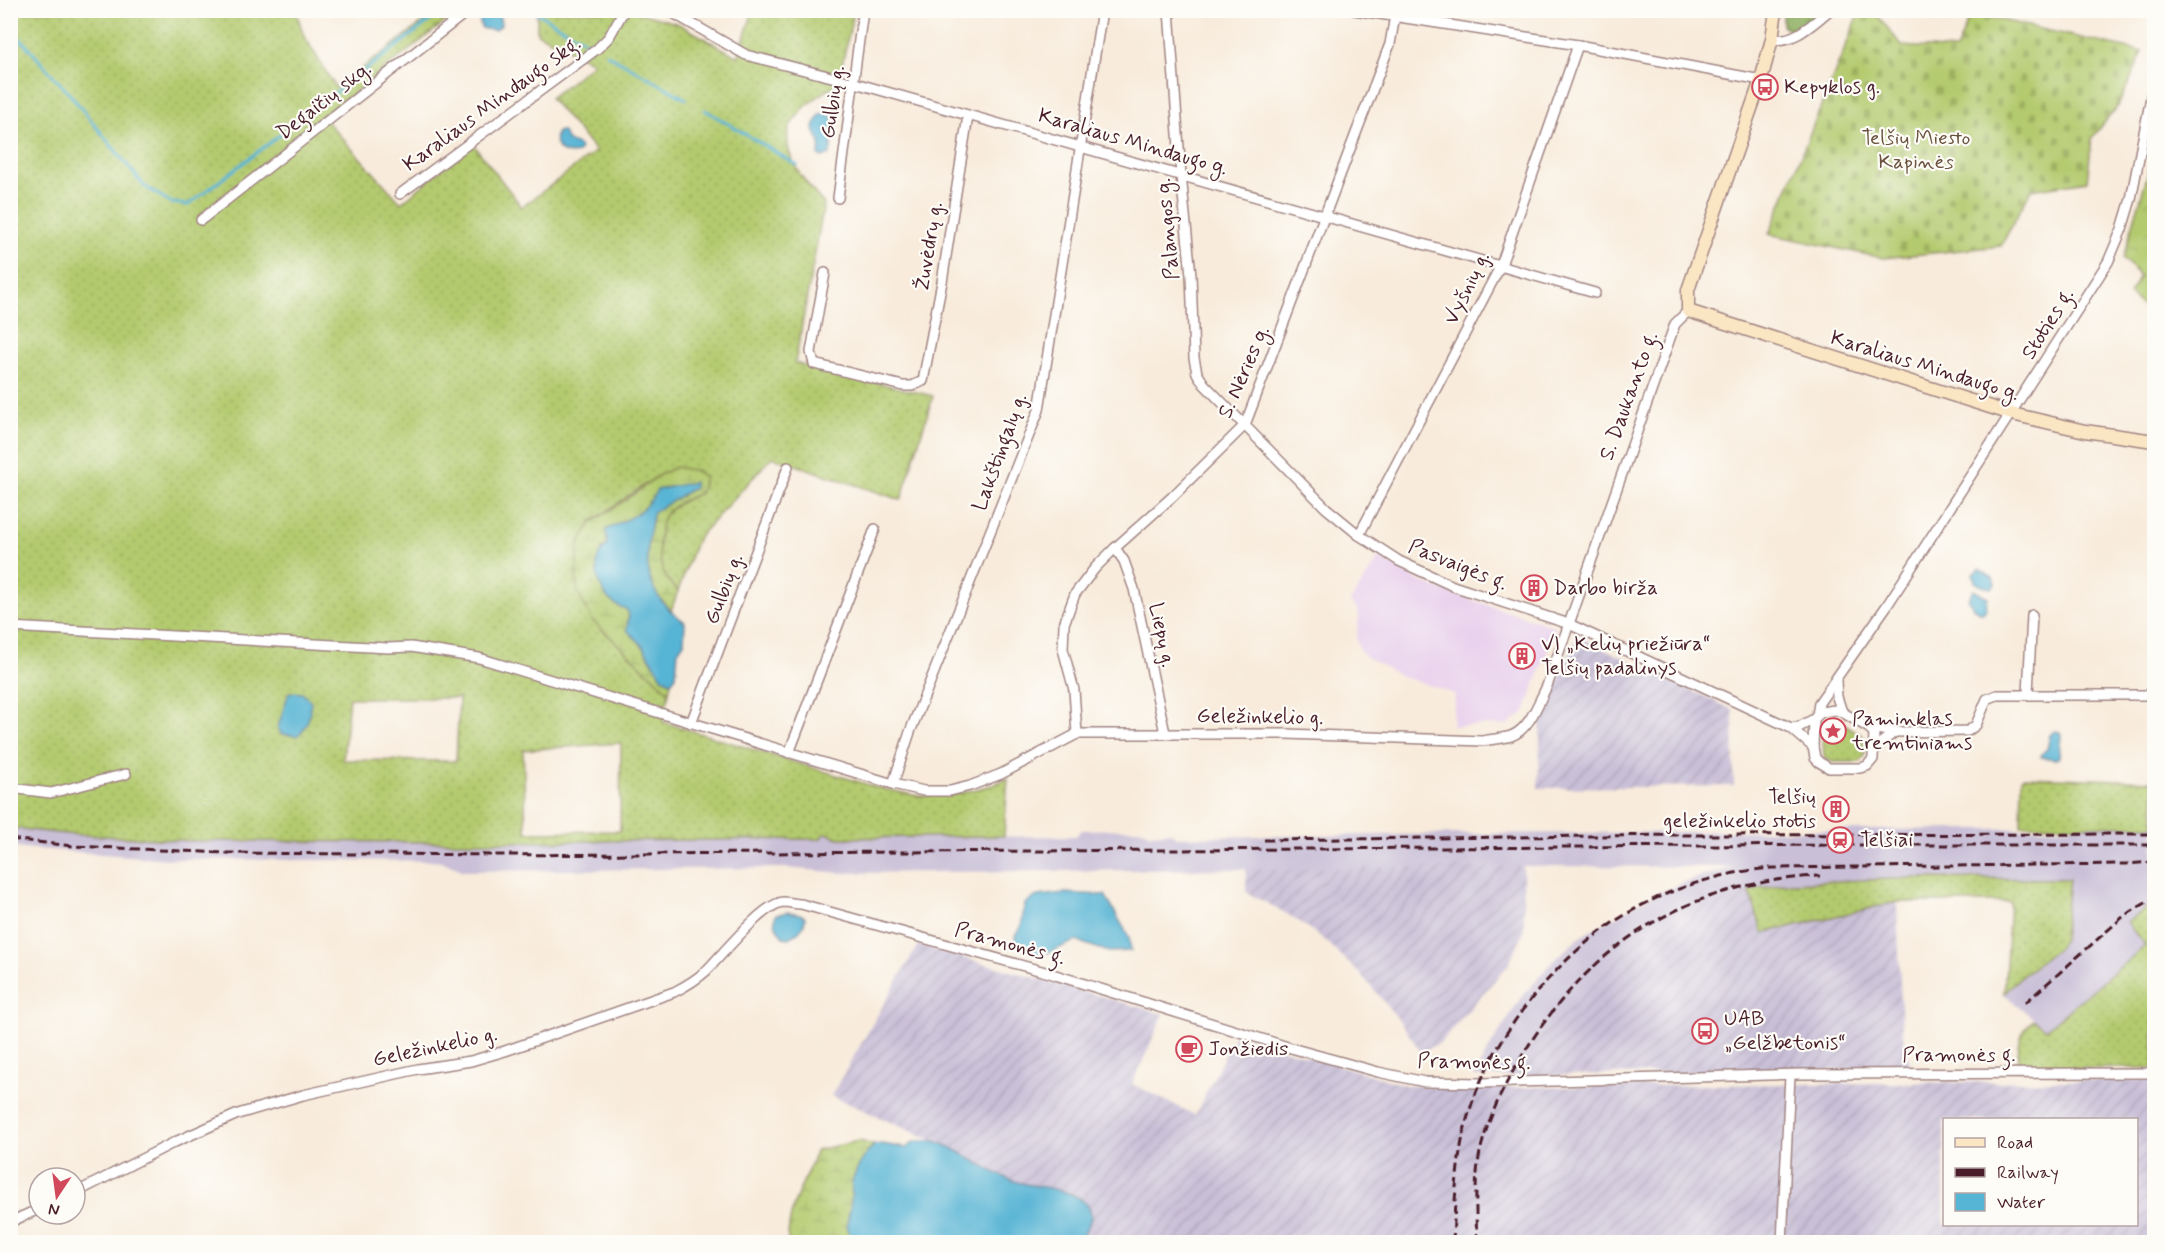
<svg xmlns="http://www.w3.org/2000/svg" width="2165" height="1253" font-family="Mynerve,sans-serif">
	<style>
		.built { fill: #e9d2ed }
		.industrial { fill: url(#industrial-furrows); fill-rule: evenodd }
		.railway { fill: #c9bfd7 }
		.grass { fill: url(#grass-dots); stroke: #7e744c; stroke-width: 1.5; fill-rule: evenodd }
		.forest { fill: url(#forest-firs); stroke: #6c6646; stroke-width: 1.5 }
		.wetland { fill: url(#wetland-marsh); stroke: #7e744c; stroke-width: 1.5 }
		.cemetery { fill: url(#cemetery-stones); stroke: #7e744c; stroke-width: 1.5 }
		.park { fill: url(#park-tufts); stroke: #7e744c; stroke-width: 1.5 }
		.water { fill: #56b4d4; stroke: #506a80; stroke-width: 1.5 }
		.lines { fill: none; stroke-linecap: round; stroke-linejoin: round }
		.stream { stroke: #56b4d4; stroke-width: 3 }
		.street-casing { stroke: #a18583; stroke-width: 12 }
		.secondary-casing { stroke: #a18583; stroke-width: 15 }
		.street { stroke: #fff; stroke-width: 9 }
		.secondary { stroke: #fbe6c4; stroke-width: 12 }
		.rail { stroke: #4a1f2b; stroke-width: 3; stroke-dasharray: 9 4.5; stroke-linecap: butt }
		.labels { text-anchor: middle; dominant-baseline: central; stroke-width: 4.5; stroke-linejoin: round; paint-order: stroke }
		.poi-label { font-size: 21px; fill: #4a1f2b; stroke: #fdfcf7; text-anchor: start }
		.street-label { font-size: 21px; fill: #4a1f2b; stroke: #fdfcf7 }
		.park-label { font-size: 21px; fill: #6a523f; stroke: #fdfcf7 }
	</style>
	<defs>
		<pattern id="industrial-furrows" width="10" height="10" patternUnits="userSpaceOnUse" patternTransform="scale(1.5)"><rect width="10" height="10" fill="#c9bfd7"/><path d="M-1 1l2-2M0 10L10 0M9 11l2-2" fill="none" stroke="#aea4b9"/></pattern>
		<pattern id="grass-dots" width="8" height="8" patternUnits="userSpaceOnUse" patternTransform="scale(1.5)"><rect width="8" height="8" fill="#b3ca6e"/><path d="M2 2h.1M6 6h.1" fill="none" stroke="#9bad5f" stroke-width="1.8" stroke-linecap="round"/></pattern>
		<pattern id="forest-firs" width="22" height="20" patternUnits="userSpaceOnUse" patternTransform="scale(1.5)"><rect width="22" height="20" fill="#8eae61"/><path d="M5 1l3.5 6h-7zM16 11l3.5 6h-7z" fill="#768d50"/></pattern>
		<pattern id="wetland-marsh" width="20" height="14" patternUnits="userSpaceOnUse" patternTransform="scale(1.5)"><rect width="20" height="14" fill="#b3ca6e"/><path d="M1 5h8M5 5V1M11 12h8M15 12V8" fill="none" stroke="#9bad5f"/></pattern>
		<pattern id="cemetery-stones" width="16" height="16" patternUnits="userSpaceOnUse" patternTransform="scale(1.5)"><rect width="16" height="16" fill="#b3ca6e"/><path d="M2 7V4a2 2 0 0 1 4 0v3zM10 15v-3a2 2 0 0 1 4 0v3z" fill="#9bad5f"/></pattern>
		<pattern id="park-tufts" width="24" height="20" patternUnits="userSpaceOnUse" patternTransform="scale(1.5)"><rect width="24" height="20" fill="#b3ca6e"/><path d="M3 7l-1-3M5 7V3M7 7l1-3M15 17l-1-3M17 17v-4M19 17l1-3" fill="none" stroke="#9bad5f"/></pattern>
	</defs>
	<rect width="100%" height="100%" fill="#fdfcf7"/>
	<filter id="ink" filterUnits="userSpaceOnUse"><feTurbulence type="fractalNoise" baseFrequency=".0167" numOctaves="2"/><feDisplacementMap in="SourceGraphic" scale="12" xChannelSelector="R" yChannelSelector="G"/><feConvolveMatrix kernelMatrix="1 2 1 2 8 2 1 2 1" color-interpolation-filters="sRGB"/></filter>
	<filter id="wash" filterUnits="userSpaceOnUse"><feTurbulence type="fractalNoise" baseFrequency=".008" numOctaves="4" result="noise"/><feDisplacementMap in="SourceGraphic" scale="24" xChannelSelector="R" yChannelSelector="G"/><feGaussianBlur stdDeviation="1.35" result="paint"/><feColorMatrix in="noise" values="0 0 0 0 0 0 0 0 0 0 0 0 0 0 0 0 0 1.4 0 .05"/><feComposite in="paint" operator="in"/></filter>
	<g filter="url(#wash)">
		<rect width="100%" height="100%" fill="#f8ebdb"/>
		<!-- built -->
		<polygon class="built" points="1379,557 1417,580 1438,589 1556,627 1525,712 1508,725 1452,726 1455,694 1401,676 1366,657 1359,649 1356,639 1359,617 1358,609 1350,602"/>
		<!-- industrial -->
		<g class="industrial">
			<polygon points="1577,636 1733,710 1734,786 1538,788 1541,716 1556,687"/>
			<polygon points="1523,866 1524,931 1509,964 1440,1043 1421,1052 1399,1020 1363,977 1321,937 1289,915 1246,892 1246,868"/>
			<polygon points="1749,890 1764,933 1897,902 1902,1031 1911,1068 1514,1076 1543,1030 1558,1010 1579,986 1620,952 1643,934 1699,907"/>
			<path d="M918 945 1164 1014 1132 1084 1195 1115 1235 1035 1405 1085 1460 1088 2154 1080V1242H1078L1087 1230 1086 1204 1073 1195 1018 1183 936 1142 831 1096ZM1944 1120H2136V1224H1944Z"/>
		</g>
		<!-- railway -->
		<polygon class="railway" points="2072,825 2154,826 2154,903 2148,906 2145,946 2046,1029 2004,994 2018,979 2059,947 2063,939 2069,879 1791,883 1749,890 1699,907 1643,934 1579,986 1543,1030 1514,1076 1474,1077 1484,1057 1520,999 1552,962 1580,937 1653,895 1693,879 1734,867 1523,866 842,873 785,868 464,871 441,861 168,859 11,847 11,828 66,834 194,841 495,842 820,839 825,833 839,838 1076,836 1081,830 1143,829 1150,834 1171,832 1176,837 2071,828"/>
		<!-- grass -->
		<g class="grass">
			<path d="M10 11H296L304 36 336 88 438 11H459L323 117 401 203 473 144 522 207 596 151 550 98 594 63 537 33V11H634L679 24 738 57 753 11H854L838 83C827 91 813 98 804 108 800 113 793 121 790 126 779 155 807 184 824 204L795 363 933 396 901 500 772 457 697 539 678 591C659 576 656 550 661 527 662 522 662 518 666 514 674 504 690 498 701 492L704 477H656L590 523 592 620 669 692 663 722 879 788 918 796 952 795 993 785 1008 778 1004 836 839 838 825 833 820 839 495 842 194 841 66 834 11 828ZM349 698H459L456 761 343 760ZM621 743 620 831 526 832 523 750Z"/>
			<polygon points="1831,719 1837,719 1863,736 1865,756 1860,762 1833,762 1824,758 1822,727 1825,721"/>
			<polygon points="2022,777 2154,781 2154,826 2021,825"/>
			<polygon points="1915,878 2069,879 2063,939 2059,947 2018,979 2004,994 2010,902 1897,902 1763,933 1749,890 1791,883"/>
			<path d="M2154 903V1068L2017 1069C2018 1051 2018 1030 2034 1020L2046 1029 2145 946 2127 922Z"/>
		</g>
		<!-- forest -->
		<polygon class="forest" points="1783,11 1825,11 1798,31 1793,32 1783,27"/>
		<!-- wetland -->
		<g class="wetland">
			<path d="M675 467 696 471 704 476 701 492C689 498 674 504 666 514 662 518 662 522 661 527 656 550 659 576 678 591L671 611C666 604 657 597 653 589 642 566 649 535 654 510 668 505 680 495 694 488L658 490C645 513 628 519 606 530L607 544 601 550 629 614 627 623 664 679 671 682 669 692 592 620 578 593 576 575 579 543 591 523 637 492 656 477Z"/>
			<path d="M859 1141 874 1145C856 1165 854 1176 851 1202 850 1221 842 1224 855 1242H788C787 1210 805 1179 817 1150Z"/>
		</g>
		<!-- cemetery -->
		<polygon class="cemetery" points="1860,11 1874,11 1902,46 1956,50 1971,13 2143,52 2118,106 2092,138 2087,181 2031,190 2001,246 1883,258 1769,234"/>
		<!-- park -->
		<polygon class="park" points="2154,153 2154,315 2129,294 2140,276 2123,258"/>
		<!-- water -->
		<g class="water">
			<polygon points="487,13 500,17 501,25 496,30 484,29 481,27 479,18"/>
			<path d="M825 113 832 116 835 125 830 154 822 157 819 156 820 142C812 128 812 129 820 115Z"/>
			<path d="M562 131 568 141 578 145 580 148 578 153C563 156 551 148 557 132Z"/>
			<path d="M694 482V488C680 495 668 505 654 511 643 557 641 593 685 622L684 643 678 651 676 676 671 682 664 679 641 644 627 630 629 614 626 609C605 604 595 581 597 561 598 553 604 551 607 544 608 541 606 534 606 530 628 519 645 513 657 490Z"/>
			<polygon points="1979,569 1993,578 1995,584 1992,588 1982,586 1975,582 1973,574"/>
			<polygon points="1973,590 1988,597 1985,611 1982,613 1974,609 1968,599"/>
			<path d="M289 692 303 693 311 702C310 715 308 728 297 736L281 734 278 727Z"/>
			<polygon points="2055,731 2060,732 2061,735 2059,757 2056,759 2041,757 2041,754 2047,749 2050,735"/>
			<path d="M1064 893 1105 895 1129 937 1131 951 1109 952 1076 941C1049 951 1043 962 1016 945L1015 935 1021 927 1025 904 1037 896Z"/>
			<path d="M787 912 800 914 805 917C805 928 797 934 788 938L783 937C778 930 772 923 776 915Z"/>
			<path d="M919 1141C925 1141 932 1140 938 1142 966 1152 993 1176 1021 1183 1041 1188 1073 1188 1087 1205 1097 1217 1085 1232 1078 1242H855C842 1224 849 1221 851 1202 852 1195 851 1189 852 1182 856 1168 864 1156 874 1145L882 1144 906 1148 914 1142Z"/>
		</g>
		<g class="lines">
			<!-- stream -->
			<g class="stream">
				<polyline points="532,10 590,44"/>
				<polyline points="10,27 73,98 144,186 172,203 188,205 444,10"/>
				<polyline points="607,54 686,99"/>
				<polyline points="705,110 797,165"/>
			</g>
		</g>
	</g>
	<g filter="url(#ink)">
		<g class="lines">
			<!-- street casing -->
			<g class="street-casing">
				<g id="street">
					<polyline points="668,10 746,55 855,83 1595,293"/>
					<polyline points="1169,10 1181,175 1191,275 1194,358 1197,373 1204,384 1326,508 1359,535 1399,561 1453,586 1569,624 1791,728 1813,747"/>
					<polyline points="1354,10 1578,45 1761,80"/>
					<path d="M1772 39C1795 43 1813 23 1830 10"/>
					<polyline points="400,194 597,49 609,37 624,10"/>
					<polyline points="838,198 863,10"/>
					<polyline points="201,220 469,10"/>
					<polyline points="825,273 811,352 814,364 903,386 912,386 923,381 942,282 968,116"/>
					<polyline points="1359,535 1501,265 1578,45"/>
					<polyline points="1115,548 1124,561 1134,589 1165,733"/>
					<path d="M10 627 388 648 411 647 479 658 893 784 924 791H950L970 786 1001 774 1077 734H1286L1482 741C1491 739 1502 739 1511 736 1530 729 1538 703 1547 686L1675 324 1688 311"/>
					<polyline points="1836,681 1837,697 1842,712"/>
					<polyline points="2028,693 2032,615"/>
					<polygon points="1835,710 1842,712 1869,728 1874,733 1873,759 1867,766 1860,768 1829,768 1819,762 1815,758 1813,747 1814,719 1821,712"/>
					<polyline points="1817,715 1819,703 1888,604 2108,262 2122,229 2131,199 2154,82"/>
					<polyline points="691,723 788,467"/>
					<polyline points="1791,728 1799,727 1814,719"/>
					<polyline points="1869,728 1895,732 1968,731 1976,725 1987,699 1997,695 2154,695"/>
					<polyline points="1077,734 1074,690 1063,649 1064,624 1075,594 1095,568 1115,548 1172,497 1245,425 1390,44 1396,10"/>
					<polyline points="1874,752 1878,745 1895,732"/>
					<polyline points="789,753 875,529"/>
					<polyline points="893,784 910,732 1039,410 1102,10"/>
					<polyline points="10,788 51,793 126,774"/>
					<path d="M75 1193 175 1142 238 1114 303 1095 418 1069 471 1061 505 1051 674 992C686 986 696 980 706 971 722 955 763 904 783 902 788 902 796 904 801 904L1049 973 1291 1048 1378 1072 1425 1082 1481 1083 1802 1074 2154 1073"/>
					<polyline points="10,1222 39,1209"/>
					<polyline points="1782,1242 1790,1075"/>
				</g>
			</g>
			<!-- secondary casing -->
			<g class="secondary-casing">
				<polyline id="secondary" points="1776,10 1772,39 1761,80 1688,290 1688,311 2012,414 2085,431 2154,441"/>
			</g>
			<!-- street -->
			<use href="#street" class="street"/>
			<!-- secondary -->
			<use href="#secondary" class="secondary"/>
			<!-- rail -->
			<g class="rail">
				<polyline points="10,839 73,846 224,853 504,855 1840,845 2154,845"/>
				<polyline points="1264,840 1678,835 2154,834"/>
				<polyline points="2025,1003 2124,916 2154,898"/>
				<path d="M1453 1242C1455 1200 1456 1157 1468 1116 1495 1024 1577 930 1666 894 1700 880 1735 871 1772 868L2126 864 2154 862"/>
				<path d="M1477 1242C1476 1212 1474 1182 1480 1152 1488 1118 1504 1085 1522 1056 1590 943 1689 882 1820 876"/>
			</g>
		</g>
	</g>
	<!-- icons -->
	<defs>
		<g id="bus-ring" transform="scale(1.35)"><circle r="9.5" fill="#fdfcf7" stroke="#d1495b" stroke-width="1.5"/><path d="M-5-6H5V4H4V6H2V4H-2V6H-4V4H-5ZM-3.5-4V0h7V-4ZM-3.5 1.2v1.5H-2V1.2ZM2 1.2v1.5H3.5V1.2Z" fill="#d1495b"/></g>
		<g id="building-ring" transform="scale(1.35)"><circle r="9.5" fill="#fdfcf7" stroke="#d1495b" stroke-width="1.5"/><path d="M-4-6H4V6H1V3H-1V6H-4ZM-2.5-4.3h1.7v1.8h-1.7ZM.8-4.3h1.7v1.8H.8ZM-2.5-1h1.7V.8h-1.7ZM.8-1h1.7V.8H.8Z" fill="#d1495b"/></g>
		<g id="sight-ring" transform="scale(1.35)"><circle r="9.5" fill="#fdfcf7" stroke="#d1495b" stroke-width="1.5"/><path d="M0-6L1.8-2.2L6-1.7L2.9 1.2L3.7 5.4L0 3.3L-3.7 5.4L-2.9 1.2L-6-1.7L-1.8-2.2Z" fill="#d1495b"/></g>
		<g id="station-ring" transform="scale(1.35)"><circle r="9.5" fill="#fdfcf7" stroke="#d1495b" stroke-width="1.5"/><path d="M-3-6H3Q5-6 5-4V2Q5 4 3 4L4.5 6H3L1.5 4h-3L-3 6H-4.5L-3 4Q-5 4-5 2V-4Q-5-6-3-6ZM-3.5-4v3h7v-3ZM-3.5 1v1.5H-2V1ZM2 1v1.5H3.5V1Z" fill="#d1495b"/></g>
		<g id="cafe-ring" transform="scale(1.35)"><circle r="9.5" fill="#fdfcf7" stroke="#d1495b" stroke-width="1.5"/><path d="M-5.5-4.5H6V0H3Q3 3.5 0 3.5H-2.5Q-5.5 3.5-5.5 0ZM3-3.2v2h1.7v-2ZM-6 4.5H4V6H-6Z" fill="#d1495b"/></g>
	</defs>
	<g fill-rule="evenodd">
		<use href="#bus-ring" x="1765" y="87"/>
		<use href="#building-ring" x="1534" y="588"/>
		<use href="#building-ring" x="1522" y="656"/>
		<use href="#sight-ring" x="1833" y="731"/>
		<use href="#building-ring" x="1836" y="809"/>
		<use href="#station-ring" x="1840" y="840"/>
		<use href="#bus-ring" x="1705" y="1031"/>
		<use href="#cafe-ring" x="1189" y="1049"/>
	</g>
	<g class="labels">
		<!-- poi labels -->
		<g class="poi-label">
			<text x="1784" y="87">Kepyklos g.</text>
			<text x="1553" y="588">Darbo birža</text>
			<text x="1541" y="644">VĮ „Kelių priežiūra“<tspan x="1541" dy="24">Telšių padalinys</tspan></text>
			<text x="1852" y="719">Paminklas<tspan x="1852" dy="24">tremtiniams</tspan></text>
			<text x="1816" y="797" text-anchor="end">Telšių<tspan x="1816" dy="24">geležinkelio stotis</tspan></text>
			<text x="1860" y="840">Telšiai</text>
			<text x="1724" y="1019">UAB<tspan x="1724" dy="24">„Gelžbetonis“</tspan></text>
			<text x="1208" y="1049">Jonžiedis</text>
		</g>
		<!-- street labels -->
		<g class="street-label">
			<text transform="translate(324 101) rotate(-38)">Degaičių skg.</text>
			<text transform="translate(833 102) rotate(-82)">Gulbių g.</text>
			<text transform="translate(492 104) rotate(-36)">Karaliaus Mindaugo skg.</text>
			<text transform="translate(1133 142) rotate(16)">Karaliaus Mindaugo g.</text>
			<text transform="translate(1168 229) rotate(-95)">Palangos g.</text>
			<text transform="translate(929 246) rotate(-81)">Žuvėdrų g.</text>
			<text transform="translate(1467 288) rotate(-64)">Vyšnių g.</text>
			<text transform="translate(2048 324) rotate(-58)">Stoties g.</text>
			<text transform="translate(1925 366) rotate(17)">Karaliaus Mindaugo g.</text>
			<text transform="translate(1244 372) rotate(-66)">S. Nėries g.</text>
			<text transform="translate(1629 396) rotate(-70)">S. Daukanto g.</text>
			<text transform="translate(1000 452) rotate(-70)">Lakštingalų g.</text>
			<text transform="translate(1458 565) rotate(22)">Pasvaigės g.</text>
			<text transform="translate(724 589) rotate(-69)">Gulbių g.</text>
			<text transform="translate(1162 635) rotate(78)">Liepų g.</text>
			<text transform="translate(1260 717) rotate(1)">Geležinkelio g.</text>
			<text transform="translate(1010 944) rotate(15)">Pramonės g.</text>
			<text transform="translate(435 1047) rotate(-12)">Geležinkelio g.</text>
			<text x="1959" y="1055">Pramonės g.</text>
			<text transform="translate(1474 1062) rotate(1)">Pramonės g.</text>
		</g>
		<!-- park labels -->
		<g class="park-label">
			<text x="1916" y="138">Telšių Miesto<tspan x="1916" dy="24">Kapinės</tspan></text>
		</g>
	</g>
	<!-- margin -->
	<rect width="2165" height="1253" fill="none" stroke="#fdfcf7" stroke-width="36"/>
	<!-- legend -->
	<rect x="1943" y="1118" width="195" height="108" fill="#fdfcf7" stroke="#b5a4a5" stroke-width="1.5"/>
	<rect x="1955" y="1138" width="30" height="9" fill="#fbe6c4" stroke="#b5a4a5" stroke-width="1.5"/>
	<text x="1997" y="1148" font-size="18" fill="#4a1f2b">Road</text>
	<rect x="1955" y="1168" width="30" height="9" fill="#4a1f2b" stroke="#b5a4a5" stroke-width="1.5"/>
	<text x="1997" y="1178" font-size="18" fill="#4a1f2b">Railway</text>
	<rect x="1955" y="1193" width="30" height="18" fill="#56b4d4" stroke="#b5a4a5" stroke-width="1.5"/>
	<text x="1997" y="1208" font-size="18" fill="#4a1f2b">Water</text>
	<!-- north arrow -->
	<g transform="translate(57 1196) rotate(193)"><circle r="28" fill="#fdfcf7" stroke="#b5a4a5" stroke-width="1.5"/>
	<path d="M0-4.5L10 22L0 15L-10 22Z" fill="#d1495b"/>
	<text y="-9" font-size="16" font-weight="bold" text-anchor="middle" fill="#4a1f2b">N</text>
	</g>
</svg>
